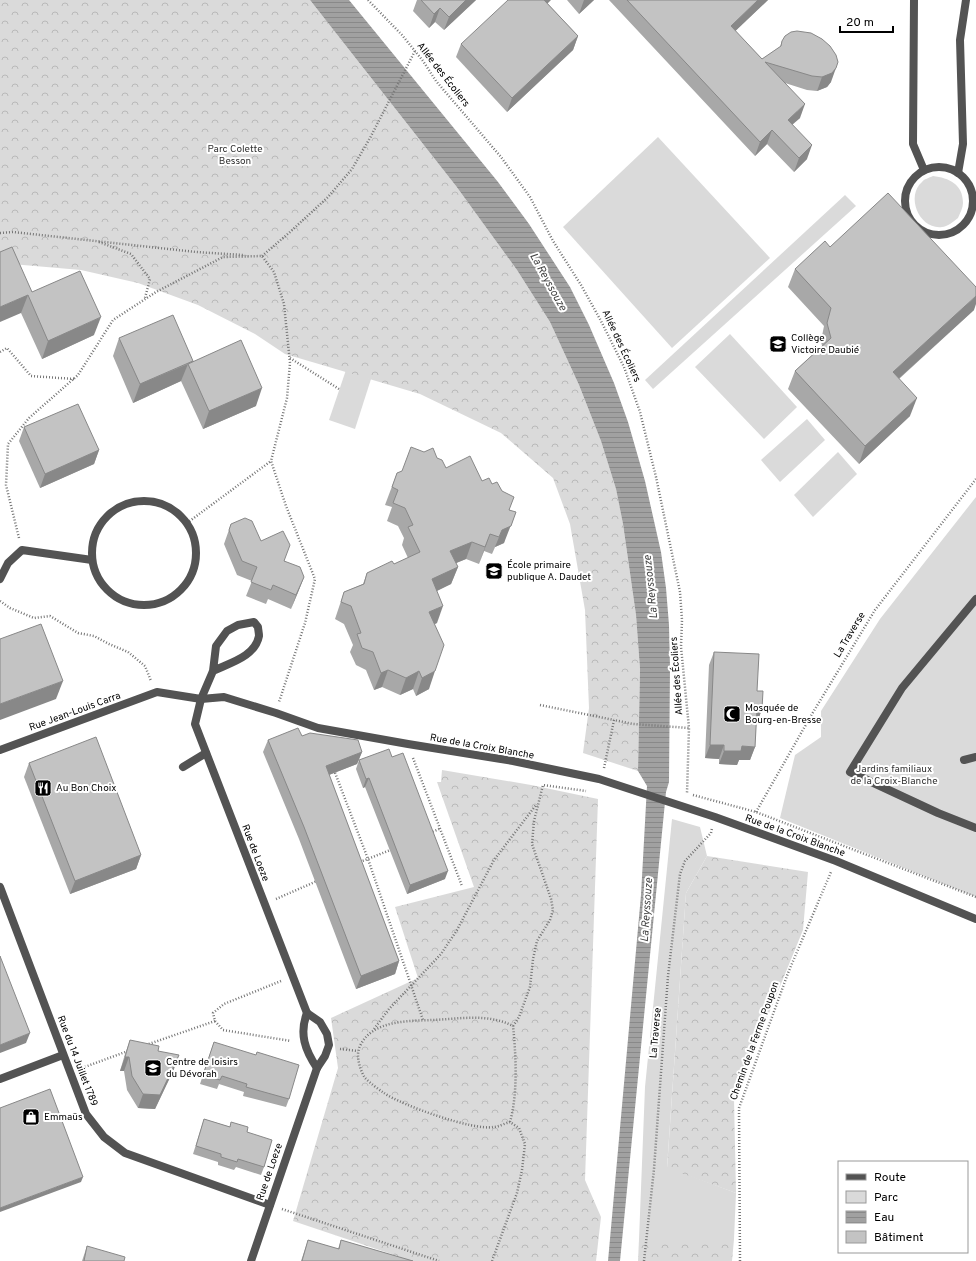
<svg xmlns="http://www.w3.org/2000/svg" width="976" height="1261" font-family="Overpass,sans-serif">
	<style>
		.green { fill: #dadada }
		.forest { fill: url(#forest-crowns) }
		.water { fill: url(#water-rules) }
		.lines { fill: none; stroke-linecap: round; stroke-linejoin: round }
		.path { stroke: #757575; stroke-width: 2.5; stroke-dasharray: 1 2; stroke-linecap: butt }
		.lane { stroke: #535353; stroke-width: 8 }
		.street { stroke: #535353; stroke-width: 8 }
		.wall { fill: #a8a8a8 }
		.shaded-wall { fill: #888 }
		.building { fill: #c3c3c3; stroke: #888 }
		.labels { text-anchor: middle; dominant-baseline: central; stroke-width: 4; stroke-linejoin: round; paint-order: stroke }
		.street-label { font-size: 10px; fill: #000; stroke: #fff }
		.park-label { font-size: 10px; fill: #313131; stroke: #fff }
		.poi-label { font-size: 10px; fill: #000; stroke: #fff; text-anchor: start }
		.water-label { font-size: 11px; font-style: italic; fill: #424242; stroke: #fff }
	</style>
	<defs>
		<pattern id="forest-crowns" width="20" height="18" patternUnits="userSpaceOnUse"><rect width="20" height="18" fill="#dadada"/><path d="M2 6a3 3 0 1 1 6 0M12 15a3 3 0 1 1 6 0" fill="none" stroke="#b9b9b9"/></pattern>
		<pattern id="water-rules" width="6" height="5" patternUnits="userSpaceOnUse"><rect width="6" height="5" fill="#a1a1a1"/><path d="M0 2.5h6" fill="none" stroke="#898989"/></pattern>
	</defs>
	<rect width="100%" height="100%" fill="#fff"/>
	<!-- green -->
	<g class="green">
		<polygon points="658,137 770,258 672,348 563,227"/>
		<path d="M933 176C949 178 963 184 963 203 963 208 960 213 958 218 954 221 947 227 942 227 920 230 905 197 922 182 924 179 929 178 933 176Z"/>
		<polygon points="845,195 856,206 653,389 645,380"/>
		<polygon points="730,334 797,407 764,439 695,367"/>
		<polygon points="346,370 371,379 355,429 329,420"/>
		<polygon points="807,419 825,440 780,482 761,460"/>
		<polygon points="838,452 857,474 813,517 794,495"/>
		<polygon points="976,497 976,897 780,818 795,755 821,737 821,711 880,619"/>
		<polygon points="672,819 700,827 707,856 686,893 667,1167 736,1193 734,1239 639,1239 645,1087"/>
	</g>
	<!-- forest -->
	<g class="forest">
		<polygon points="0,0 310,0 456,186 517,270 550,322 579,385 601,441 616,489 623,524 636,615 640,669 638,771 583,753 589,708 585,610 570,524 553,478 501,433 420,394 285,354 255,334 198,305 138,283 81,270 0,263"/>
		<polygon points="442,770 531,785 598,799 585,1180 601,1217 596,1261 412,1261 293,1221 338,1068 331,1018 418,978 395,907 474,887 437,782 441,782"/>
		<polygon points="707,856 808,872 803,930 734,1099 736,1193 667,1168 686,893"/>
		<polygon points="639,1239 734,1239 732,1261 638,1261"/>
	</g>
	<!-- water -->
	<polygon class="water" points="310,0 349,0 498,182 529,224 570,287 589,325 614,383 628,422 645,481 661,552 666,588 669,625 670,667 669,782 666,792 620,1261 608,1261 641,895 647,786 638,771 640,669 636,615 623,524 616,489 601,441 579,385 550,322 517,270 456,186"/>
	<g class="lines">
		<!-- path -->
		<g class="path">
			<polyline points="368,0 402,35 423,61 436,81 501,157 530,197 553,241 581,285 601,321 624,367 640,412 656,477 680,592 682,620 681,647 689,728 687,793"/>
			<polyline points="972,208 976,209"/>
			<polyline points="0,233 13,232 196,252 243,255"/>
			<polyline points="99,242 131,254 150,279 145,298"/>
			<polyline points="262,256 290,232 328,197 352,169 370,138 415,51"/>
			<polyline points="0,352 7,348 31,376 74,379"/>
			<polyline points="290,358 339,389"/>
			<polyline points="187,523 271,461"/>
			<polyline points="19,538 6,485 8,444 29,418 78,375 113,320 156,292 223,257 262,256 274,272 284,304 290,363 287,398 271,461 286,506 315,579 305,623 279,702"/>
			<polyline points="0,601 10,608 34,618 50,616 78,633 94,636 109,644 128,652 145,666 151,681"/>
			<polyline points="540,705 614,720"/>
			<polyline points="413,758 462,886"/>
			<polyline points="604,768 614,720 633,724 689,728"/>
			<polyline points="334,770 368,859 423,1020"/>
			<polyline points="693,795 756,812 976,897"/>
			<polyline points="756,812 812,714 875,610 976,479"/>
			<polyline points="430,833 439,829"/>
			<polyline points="360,862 393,849"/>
			<polyline points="276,899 317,881"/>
			<polyline points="281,981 224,1004 213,1013 215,1021 223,1030 291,1041"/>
			<polyline points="374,1029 389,1009 441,954 457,930 494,860 536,805"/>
			<polyline points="146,1045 215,1021"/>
			<polyline points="340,1049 358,1051"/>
			<polyline points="82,1068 128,1051"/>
			<path d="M510 1122C518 1093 516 1055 513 1026"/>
			<polyline points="282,1209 439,1261"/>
			<path d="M492 1261 517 1193 522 1170 525 1144 519 1128 510 1122C505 1123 499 1127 493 1127 474 1131 401 1105 384 1093 378 1089 370 1083 365 1078 361 1072 358 1062 358 1055 358 1051 359 1048 361 1044 374 1020 409 1021 432 1020 459 1019 488 1013 513 1026L519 1017 530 987 533 959 537 941 550 920 553 910 551 899 532 844 534 821 543 785 586 791"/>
			<polyline points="644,1261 654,1169 668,976 680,874 685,861 711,833 712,828"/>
			<polyline points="740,1261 739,1108 788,973 831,872"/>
		</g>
		<!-- lane -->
		<g class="lane">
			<polyline points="914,0 913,144 924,170"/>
			<circle cx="939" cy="201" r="34"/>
			<polyline points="958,173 963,144 960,40 966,0"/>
			<polyline points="976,599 902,688 850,772 938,813 976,828"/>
			<path d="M201 699 213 671 216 646 227 631 238 625 254 622 258 627C258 629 259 633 259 636 255 657 229 663 213 671"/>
			<polyline points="964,760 976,757"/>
			<polyline points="183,767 206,753"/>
		</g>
		<!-- street -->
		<g class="street">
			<circle cx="144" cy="553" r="52"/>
			<polyline points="0,579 8,563 22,550 92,560"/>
			<polyline points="201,699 195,724 307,1013 320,1022 327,1034 329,1045 325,1056 317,1068 251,1261"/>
			<polyline points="0,750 157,692 201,699 224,697 276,713 318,728 408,744 513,761 599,779 715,817 836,861 976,919"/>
			<polyline points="0,887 86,1114 104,1137 125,1153 270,1205"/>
			<path d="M307 1013C299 1034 305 1050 317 1068"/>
			<polyline points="0,1079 63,1055"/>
		</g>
	</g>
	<!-- wall -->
	<g class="wall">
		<polygon points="417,0 476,0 444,30 435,22 429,28 413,11"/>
		<polygon points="567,0 594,0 579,14"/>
		<polygon points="609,0 768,0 735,31 762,59 780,47 782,41 831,82 827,87 817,91 807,90 785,83 800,118 792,124 807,159 794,172 767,144 755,156"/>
		<polygon points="548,4 578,36 573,50 507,112 456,57 461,44"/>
		<polygon points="830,247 974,310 899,379 910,416 859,464 788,389 795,371 822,346 821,341 824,326 788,287 795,269"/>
		<polygon points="0,252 32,292 94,335 42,359 21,313"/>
		<polygon points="119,338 193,361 256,406 203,429 181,381 133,403 113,356"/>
		<polygon points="24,427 99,450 94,464 40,488 19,441"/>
		<polygon points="437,458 446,468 482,481 492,484 510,510 504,543 495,547 492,554 484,551 479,564 466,559 456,563 458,567 451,584 437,591 437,623 434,624 429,689 416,696 413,689 400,695 382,687 374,690 366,670 356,665 350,652 353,645 344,624 335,619 344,592 363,584 367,573 394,564 408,558 402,545 404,538 398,526 387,521 392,507 385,505 397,473"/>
		<polygon points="231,524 261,541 304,577 291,609 268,599 266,604 246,596 252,581 237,575 224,544"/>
		<polygon points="714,652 757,691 762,709 757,723 756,723 755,747 750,760 739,760 737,765 719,764 719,759 705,758 709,665"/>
		<polygon points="302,736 362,752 357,764 329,775 399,961 395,974 356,989 299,839 263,752 268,740"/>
		<polygon points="359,760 445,879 407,894 365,787 363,788 356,769"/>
		<polygon points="29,763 141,855 136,869 70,894 24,777"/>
		<polygon points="130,1040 158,1051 174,1069 155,1109 138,1108 127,1090 124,1071 120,1071 125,1054"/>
		<polygon points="214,1042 289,1099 286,1107 243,1096 244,1092 219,1084 217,1089 200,1084"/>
		<polygon points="204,1119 247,1132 264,1167 261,1175 236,1167 234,1170 218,1165 218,1162 193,1154"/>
		<polygon points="308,1240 338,1249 341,1240 413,1261 301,1261"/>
		<polygon points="87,1246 124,1261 82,1261"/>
	</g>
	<!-- shaded-wall -->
	<g class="shaded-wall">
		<polygon points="466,0 476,0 444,30 449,17"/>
		<polygon points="543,0 551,0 538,13"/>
		<polygon points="584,0 594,0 579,14"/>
		<polygon points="758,0 768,0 726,40 731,26"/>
		<polygon points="440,8 435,22 429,28 434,14"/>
		<polygon points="578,36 573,50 507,112 512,98"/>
		<polygon points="836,68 831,82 827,87 817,91 822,77"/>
		<polygon points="805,104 800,118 783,133 788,120"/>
		<polygon points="772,130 767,144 755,156 760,142"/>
		<polygon points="812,145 807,159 794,172 799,158"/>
		<polygon points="28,295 21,313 0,322 0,307"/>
		<polygon points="976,296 976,304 974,310 886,390 893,372"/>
		<polygon points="101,317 94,335 42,359 48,341"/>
		<polygon points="188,364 181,381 133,403 140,384"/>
		<polygon points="262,388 256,406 203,429 209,411"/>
		<polygon points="917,398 910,416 859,464 865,446"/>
		<polygon points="99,450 94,464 40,488 45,474"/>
		<polygon points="516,512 504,543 495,547 492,554 502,530"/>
		<polygon points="490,534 484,551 479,564 485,547"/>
		<polygon points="472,542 466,559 444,568 450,551"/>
		<polygon points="458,567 451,584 426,596 432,579"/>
		<polygon points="304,577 299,590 291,609 296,595"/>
		<polygon points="443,606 437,623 422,630 429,612"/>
		<polygon points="388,670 382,687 374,690 381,673"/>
		<polygon points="419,671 413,689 400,695 406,678"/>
		<polygon points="435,671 429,689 416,696 422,678"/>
		<polygon points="63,681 56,699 0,720 0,704"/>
		<polygon points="757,709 762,709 757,723 752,723"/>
		<polygon points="710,745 724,745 719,759 705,758"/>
		<polygon points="742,746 755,747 750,760 739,760 737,765 719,764 724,751"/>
		<polygon points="362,752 357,764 321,778 326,766"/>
		<polygon points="369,778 365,787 363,788 366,779"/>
		<polygon points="141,855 136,869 70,894 75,881"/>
		<polygon points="448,871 445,879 407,894 410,885"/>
		<polygon points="399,961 395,974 356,989 361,976"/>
		<polygon points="30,1033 26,1043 0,1053 0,1045"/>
		<polygon points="179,1055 174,1069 155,1109 138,1108 143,1094"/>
		<polygon points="125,1057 129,1057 124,1071 120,1071"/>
		<polygon points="83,1177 81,1182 0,1212 0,1208"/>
	</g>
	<!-- building -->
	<g class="building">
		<polygon points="421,0 466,0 449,17 440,8 434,14"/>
		<polygon points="508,0 544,0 578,36 512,98 461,44"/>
		<polygon points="627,0 758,0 731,26 762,59 781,46 782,41 785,36 791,32 797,31 811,33 822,39 830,46 836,55 838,62 836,68 832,73 822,77 812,76 765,62 805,104 788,120 812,145 799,158 772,130 760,142"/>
		<polygon points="888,193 976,287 976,296 893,372 917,398 865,446 795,371 831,338 827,323 831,308 795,269 825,241 830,247"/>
		<polygon points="12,247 32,292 80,271 101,317 48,341 28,295 0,307 0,252"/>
		<polygon points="173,315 193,361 140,384 119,338"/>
		<polygon points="241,340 262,388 209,411 188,364"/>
		<polygon points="78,404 99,450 45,474 24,427"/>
		<polygon points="411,447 424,452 433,448 437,458 442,460 446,468 470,456 482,481 489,478 492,484 497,482 502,491 514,497 509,510 516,512 511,526 502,530 499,537 490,534 485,547 472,542 450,551 458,567 432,579 443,606 429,612 444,645 435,671 422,678 419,671 406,678 388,670 381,673 373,652 362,648 357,634 361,633 351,606 341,602 344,592 364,584 367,573 392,561 394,564 420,552 408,527 413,525 405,508 393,503 398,490 392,487 397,473 402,471"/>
		<polygon points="245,518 252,521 261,541 283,531 290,545 284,561 300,567 304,577 296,595 273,585 271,590 251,582 257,567 242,561 229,530 231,524"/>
		<polygon points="41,624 63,681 0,704 0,639"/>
		<polygon points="714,652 759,654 757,691 763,691 762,709 757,709 755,747 742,746 741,751 724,751 724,745 710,745"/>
		<polygon points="298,728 302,736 310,733 358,740 362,752 326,766 399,961 361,976 304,827 268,740"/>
		<polygon points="96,737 141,855 75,881 29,763"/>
		<polygon points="389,749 392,757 403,753 448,871 410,885 369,778 366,779 359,760"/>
		<polygon points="0,956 30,1033 0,1045"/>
		<polygon points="130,1040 159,1046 158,1051 179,1055 160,1095 143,1094 132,1076 129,1057 125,1057"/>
		<polygon points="214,1042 256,1055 257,1052 299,1065 289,1099 246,1087 247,1084 222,1076 220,1080 203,1075"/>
		<polygon points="50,1089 83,1177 0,1208 0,1108"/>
		<polygon points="204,1119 230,1127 231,1122 248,1127 247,1132 272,1140 264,1167 238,1159 237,1162 221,1157 221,1154 196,1146"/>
		<polygon points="308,1240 339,1249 341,1240 413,1261 302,1261"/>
		<polygon points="87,1246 125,1257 124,1261 84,1261"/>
	</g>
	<!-- icons -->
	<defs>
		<g id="school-square" transform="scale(0.9)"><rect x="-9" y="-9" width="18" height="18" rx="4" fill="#000" stroke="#fff"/><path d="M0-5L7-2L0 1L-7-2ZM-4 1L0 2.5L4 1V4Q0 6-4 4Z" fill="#fff"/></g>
		<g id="mosque-square" transform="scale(0.9)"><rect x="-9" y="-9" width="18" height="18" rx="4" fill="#000" stroke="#fff"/><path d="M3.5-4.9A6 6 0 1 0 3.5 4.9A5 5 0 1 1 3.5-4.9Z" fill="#fff"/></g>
		<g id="restaurant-square" transform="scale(0.9)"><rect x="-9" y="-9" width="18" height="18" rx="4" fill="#000" stroke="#fff"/><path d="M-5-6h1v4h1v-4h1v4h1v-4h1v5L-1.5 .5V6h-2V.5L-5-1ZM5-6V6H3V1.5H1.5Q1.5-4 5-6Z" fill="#fff"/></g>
		<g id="shop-square" transform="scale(0.9)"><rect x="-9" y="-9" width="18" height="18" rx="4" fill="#000" stroke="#fff"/><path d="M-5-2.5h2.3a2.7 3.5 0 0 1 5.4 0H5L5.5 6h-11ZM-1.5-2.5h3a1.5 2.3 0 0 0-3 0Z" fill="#fff"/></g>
	</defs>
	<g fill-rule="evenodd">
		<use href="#school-square" x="778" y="344"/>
		<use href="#school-square" x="494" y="571"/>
		<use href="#mosque-square" x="732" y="714"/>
		<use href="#restaurant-square" x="43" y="788"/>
		<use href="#school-square" x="153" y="1068"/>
		<use href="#shop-square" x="31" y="1117"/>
	</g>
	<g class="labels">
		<!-- street labels -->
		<g class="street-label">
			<text transform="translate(443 75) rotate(52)">Allée des Écoliers</text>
			<text transform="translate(621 346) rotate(65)">Allée des Écoliers</text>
			<text transform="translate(850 635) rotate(-59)">La Traverse</text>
			<text transform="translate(677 676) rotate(-94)">Allée des Écoliers</text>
			<text transform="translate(75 712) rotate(-20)">Rue Jean-Louis Carra</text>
			<text transform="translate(482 747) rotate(10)">Rue de la Croix Blanche</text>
			<text transform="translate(795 836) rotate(20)">Rue de la Croix Blanche</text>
			<text transform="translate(255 853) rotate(69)">Rue de Loeze</text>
			<text transform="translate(656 1033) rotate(-85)">La Traverse</text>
			<text transform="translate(755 1041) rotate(-70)">Chemin de la Ferme Poupon</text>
			<text transform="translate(77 1061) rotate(69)">Rue du 14 Juillet 1789</text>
			<text transform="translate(270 1172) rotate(-71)">Rue de Loeze</text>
		</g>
		<!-- park labels -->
		<g class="park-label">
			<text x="235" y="149">Parc Colette<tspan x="235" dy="12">Besson</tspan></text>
			<text x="894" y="769">Jardins familiaux<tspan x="894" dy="12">de la Croix-Blanche</tspan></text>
		</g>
		<!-- poi labels -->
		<g class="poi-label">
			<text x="791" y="338">Collège<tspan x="791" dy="12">Victoire Daubié</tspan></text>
			<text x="507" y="565">École primaire<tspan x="507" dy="12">publique A. Daudet</tspan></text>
			<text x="745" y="708">Mosquée de<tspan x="745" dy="12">Bourg-en-Bresse</tspan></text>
			<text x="56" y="788">Au Bon Choix</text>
			<text x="166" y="1062">Centre de loisirs<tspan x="166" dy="12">du Dévorah</tspan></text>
			<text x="44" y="1117">Emmaüs</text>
		</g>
		<!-- water labels -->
		<g class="water-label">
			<text transform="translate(548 282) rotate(61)">La Reyssouze</text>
			<text transform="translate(651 587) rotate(-96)">La Reyssouze</text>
			<text transform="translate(647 910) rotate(-86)">La Reyssouze</text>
		</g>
	</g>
	<!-- legend -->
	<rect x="838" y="1161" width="130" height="92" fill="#ffffff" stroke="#999999"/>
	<rect x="846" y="1174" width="20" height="6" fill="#535353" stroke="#999999"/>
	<text x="874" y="1181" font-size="12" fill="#000000">Route</text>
	<rect x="846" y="1191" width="20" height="12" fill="#dadada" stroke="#999999"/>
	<text x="874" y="1201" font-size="12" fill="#000000">Parc</text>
	<rect x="846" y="1211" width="20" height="12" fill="url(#water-rules)" stroke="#999999"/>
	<text x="874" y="1221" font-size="12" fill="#000000">Eau</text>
	<rect x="846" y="1231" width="20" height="12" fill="#c3c3c3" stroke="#999999"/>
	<text x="874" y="1241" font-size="12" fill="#000000">Bâtiment</text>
	<!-- scale -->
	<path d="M840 26v6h53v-6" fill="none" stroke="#000000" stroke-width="2"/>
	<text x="846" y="26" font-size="12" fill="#000000" stroke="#ffffff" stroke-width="3" paint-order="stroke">20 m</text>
</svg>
